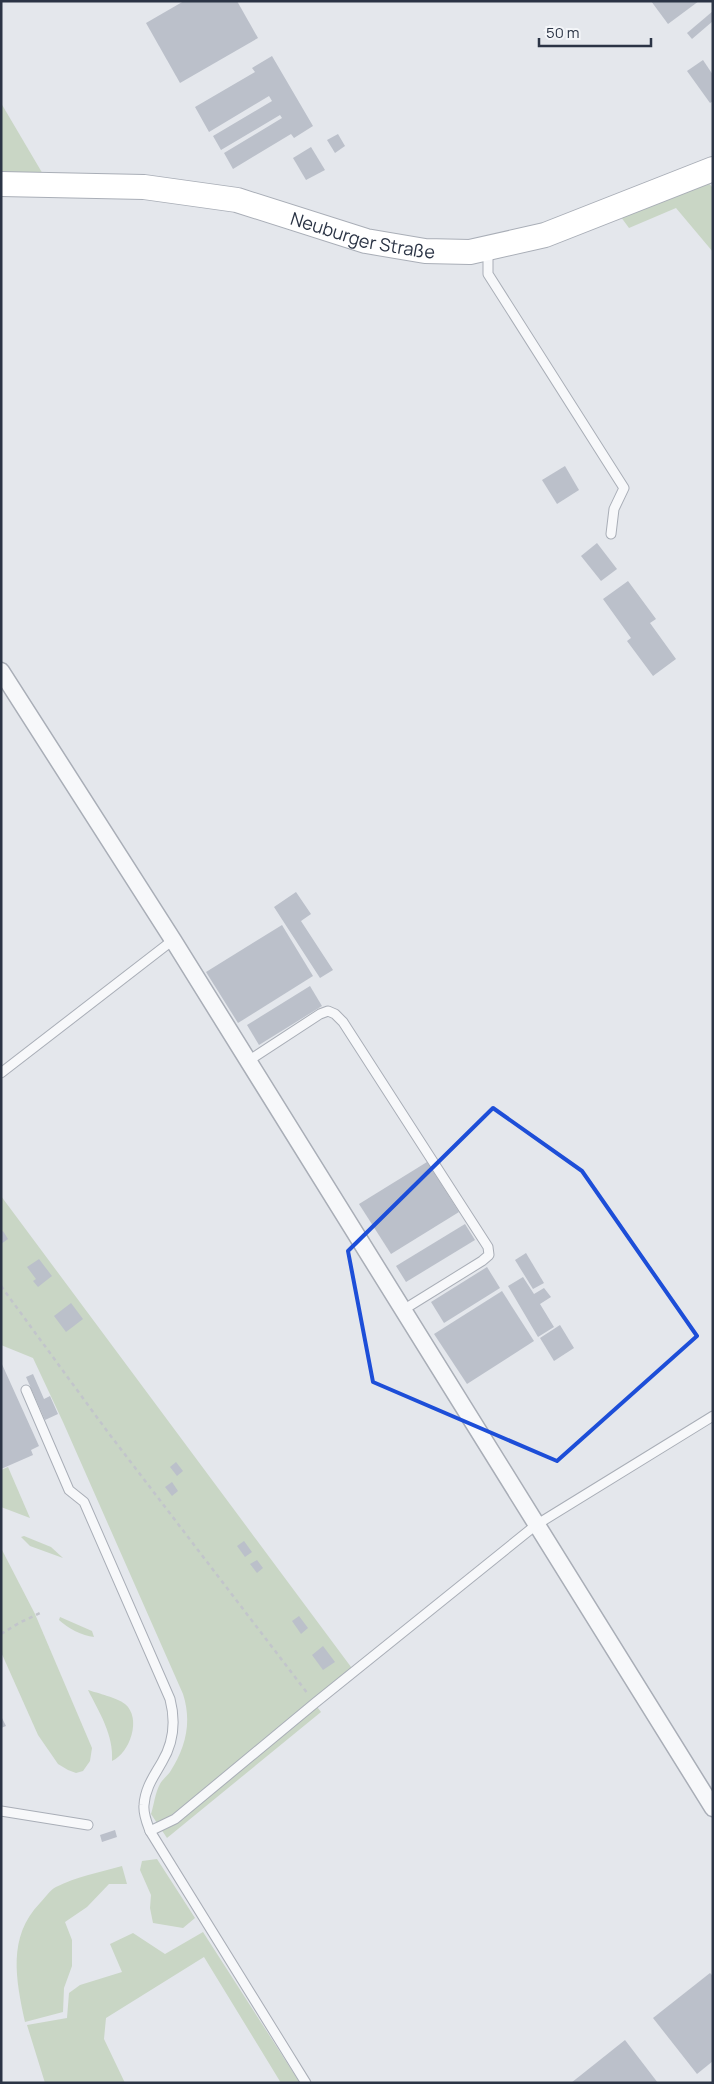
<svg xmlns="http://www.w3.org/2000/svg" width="714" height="2084" font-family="Manrope,sans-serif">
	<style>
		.green { fill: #c9d6c5 }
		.building { fill: #bbc0ca }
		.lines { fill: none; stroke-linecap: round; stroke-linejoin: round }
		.lane-casing { stroke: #a9aeb7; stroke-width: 11 }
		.street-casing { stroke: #a9aeb7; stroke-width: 19 }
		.secondary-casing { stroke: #a9aeb7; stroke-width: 26 }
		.path { stroke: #c2c5cb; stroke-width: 2.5; stroke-dasharray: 4 4; stroke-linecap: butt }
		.lane { stroke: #f7f8fa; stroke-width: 9 }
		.street { stroke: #f7f8fa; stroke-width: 16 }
		.secondary { stroke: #fff; stroke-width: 24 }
		.marked { fill: none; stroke: #1d4ed8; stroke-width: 4; stroke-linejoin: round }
		.labels { text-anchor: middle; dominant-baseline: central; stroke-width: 4.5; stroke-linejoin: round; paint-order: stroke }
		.street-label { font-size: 18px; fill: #2b3445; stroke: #f4f6f9 }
	</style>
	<rect width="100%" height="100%" fill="#e4e7ec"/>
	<!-- green -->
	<g class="green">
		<polygon points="1,103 47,181 1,180"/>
		<polygon points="705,179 713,188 713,252 676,208 629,228 618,213"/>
		<path d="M1 1196 354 1671 315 1704 321 1712 167 1838 151 1814C154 1805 155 1793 160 1784 162 1780 167 1776 170 1772 186 1747 192 1722 183 1694L63 1422 33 1358 1 1345Z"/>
		<polygon points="8,1467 30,1518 1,1507 1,1470"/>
		<polygon points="24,1536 51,1547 63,1558 30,1546 21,1537"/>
		<polygon points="1,1548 35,1614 92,1748 90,1761 83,1771 76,1773 68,1770 58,1764 38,1735 1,1652"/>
		<path d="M60 1617 92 1631 94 1637C82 1636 68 1628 59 1620Z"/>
		<path d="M88 1690C97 1693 118 1698 125 1704 142 1718 130 1753 112 1761 114 1735 99 1712 88 1690Z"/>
		<polygon points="157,1859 195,1918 183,1928 153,1923 150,1908 151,1895 140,1870 142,1861"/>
		<path d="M122 1866 127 1884H109L87 1907 65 1922 72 1940V1966L64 1988 63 2012 25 2022C16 1980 7 1937 40 1903 45 1898 50 1890 56 1887 76 1877 100 1872 122 1866Z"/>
		<polygon points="203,1932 300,2083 281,2083 204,1957 106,2018 104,2039 125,2083 45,2083 27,2025 67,2018 69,1993 80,1985 122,1972 110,1944 133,1933 165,1954"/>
	</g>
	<!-- building -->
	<g class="building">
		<polygon points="184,1 237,1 258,38 180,83 146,23"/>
		<polygon points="651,1 699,1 668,24"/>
		<polygon points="713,11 713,21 692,39 687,33"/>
		<polygon points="272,56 313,126 294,138 291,134 233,169 224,153 282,118 280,115 221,150 213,136 272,101 269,96 209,132 195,107 255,72 252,68"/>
		<polygon points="703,60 713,75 713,101 710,103 687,71"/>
		<polygon points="338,134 345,146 335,153 327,140"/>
		<polygon points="311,147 325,170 306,180 293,158"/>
		<polygon points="565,466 579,490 557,504 542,480"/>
		<polygon points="597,543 617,569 601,581 581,556"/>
		<polygon points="628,581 656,619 650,623 676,659 653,676 627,641 631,638 603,599"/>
		<polygon points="296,892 311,914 301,921 333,970 320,978 274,907"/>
		<polygon points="282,925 313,976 238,1023 206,972"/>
		<polygon points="310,986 322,1006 259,1045 247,1025"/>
		<polygon points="427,1162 459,1212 391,1254 359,1204"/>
		<polygon points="465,1224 475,1240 406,1282 396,1266"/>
		<polygon points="3,1231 8,1239 1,1244 1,1232"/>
		<polygon points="526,1253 544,1283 533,1289 515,1260"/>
		<polygon points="39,1259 52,1276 38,1287 33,1281 36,1279 27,1267"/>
		<polygon points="487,1267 500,1288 444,1323 431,1302"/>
		<polygon points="523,1277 534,1294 544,1288 551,1297 540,1304 554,1327 538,1337 508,1286"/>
		<polygon points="502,1291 534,1341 467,1384 434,1334"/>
		<polygon points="71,1303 83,1319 66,1332 54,1316"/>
		<polygon points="560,1325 574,1348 554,1361 540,1338"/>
		<polygon points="1,1362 39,1446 31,1450 33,1455 1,1469"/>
		<polygon points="33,1374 44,1399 50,1396 58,1414 45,1420 26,1377"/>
		<polygon points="176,1462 183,1471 177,1476 170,1467"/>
		<polygon points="172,1482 178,1491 172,1496 165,1487"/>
		<polygon points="244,1541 252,1552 245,1557 237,1546"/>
		<polygon points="257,1560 263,1568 257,1573 250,1564"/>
		<polygon points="299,1616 308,1628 301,1634 292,1621"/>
		<polygon points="323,1646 335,1662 323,1670 312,1655"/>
		<polygon points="1,1716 6,1726 1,1728"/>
		<polygon points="115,1830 117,1837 102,1842 100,1835"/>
		<polygon points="710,1973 713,1976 713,2061 697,2074 653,2018"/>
		<polygon points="625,2040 658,2083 571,2083"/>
	</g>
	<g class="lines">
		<!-- lane casing -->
		<g class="lane-casing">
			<g id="lane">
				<polyline points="488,249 488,274 624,488 614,509 611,534"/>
				<polyline points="248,1061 320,1014 328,1011 335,1014 343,1022 488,1247 489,1255 482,1261 403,1310"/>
				<polyline points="1,1073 173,940"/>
				<path d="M26 1390 69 1490 84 1502 170 1699C176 1722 174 1742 162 1762 154 1776 145 1788 144 1805 143 1814 147 1823 150 1831L306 2083"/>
				<polyline points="1,1811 88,1825"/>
				<polyline points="150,1831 175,1819 315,1703 536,1525 713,1416"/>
			</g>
		</g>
		<!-- street casing -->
		<g class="street-casing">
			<polyline id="street" points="1,671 173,940 713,1808"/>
		</g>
		<!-- secondary casing -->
		<g class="secondary-casing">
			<g id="secondary">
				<path id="s1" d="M1 184 144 187 237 200 366 241 425 251 470 252 545 235 713 169"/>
			</g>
		</g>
		<!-- path -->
		<g class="path">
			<polyline points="1,1286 107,1431 308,1694"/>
			<polyline points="1,1634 19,1623 42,1612"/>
		</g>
		<!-- lane -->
		<use href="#lane" class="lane"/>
		<!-- street -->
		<use href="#street" class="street"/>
		<!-- secondary -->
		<use href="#secondary" class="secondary"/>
	</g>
	<!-- marked area -->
	<path class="marked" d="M493 1108 582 1171 697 1336 557 1461 373 1382 348 1251Z"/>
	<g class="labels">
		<!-- street labels -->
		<g class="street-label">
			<text stroke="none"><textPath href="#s1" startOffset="368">Neuburger Straße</textPath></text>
		</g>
	</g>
	<!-- border -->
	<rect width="714" height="2084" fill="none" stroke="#2b3445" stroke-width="5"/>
	<!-- scale -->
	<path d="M539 38v8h112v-8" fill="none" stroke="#2b3445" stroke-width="2.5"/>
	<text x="546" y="38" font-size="15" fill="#2b3445" stroke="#f4f6f9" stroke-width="4" paint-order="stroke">50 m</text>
</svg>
